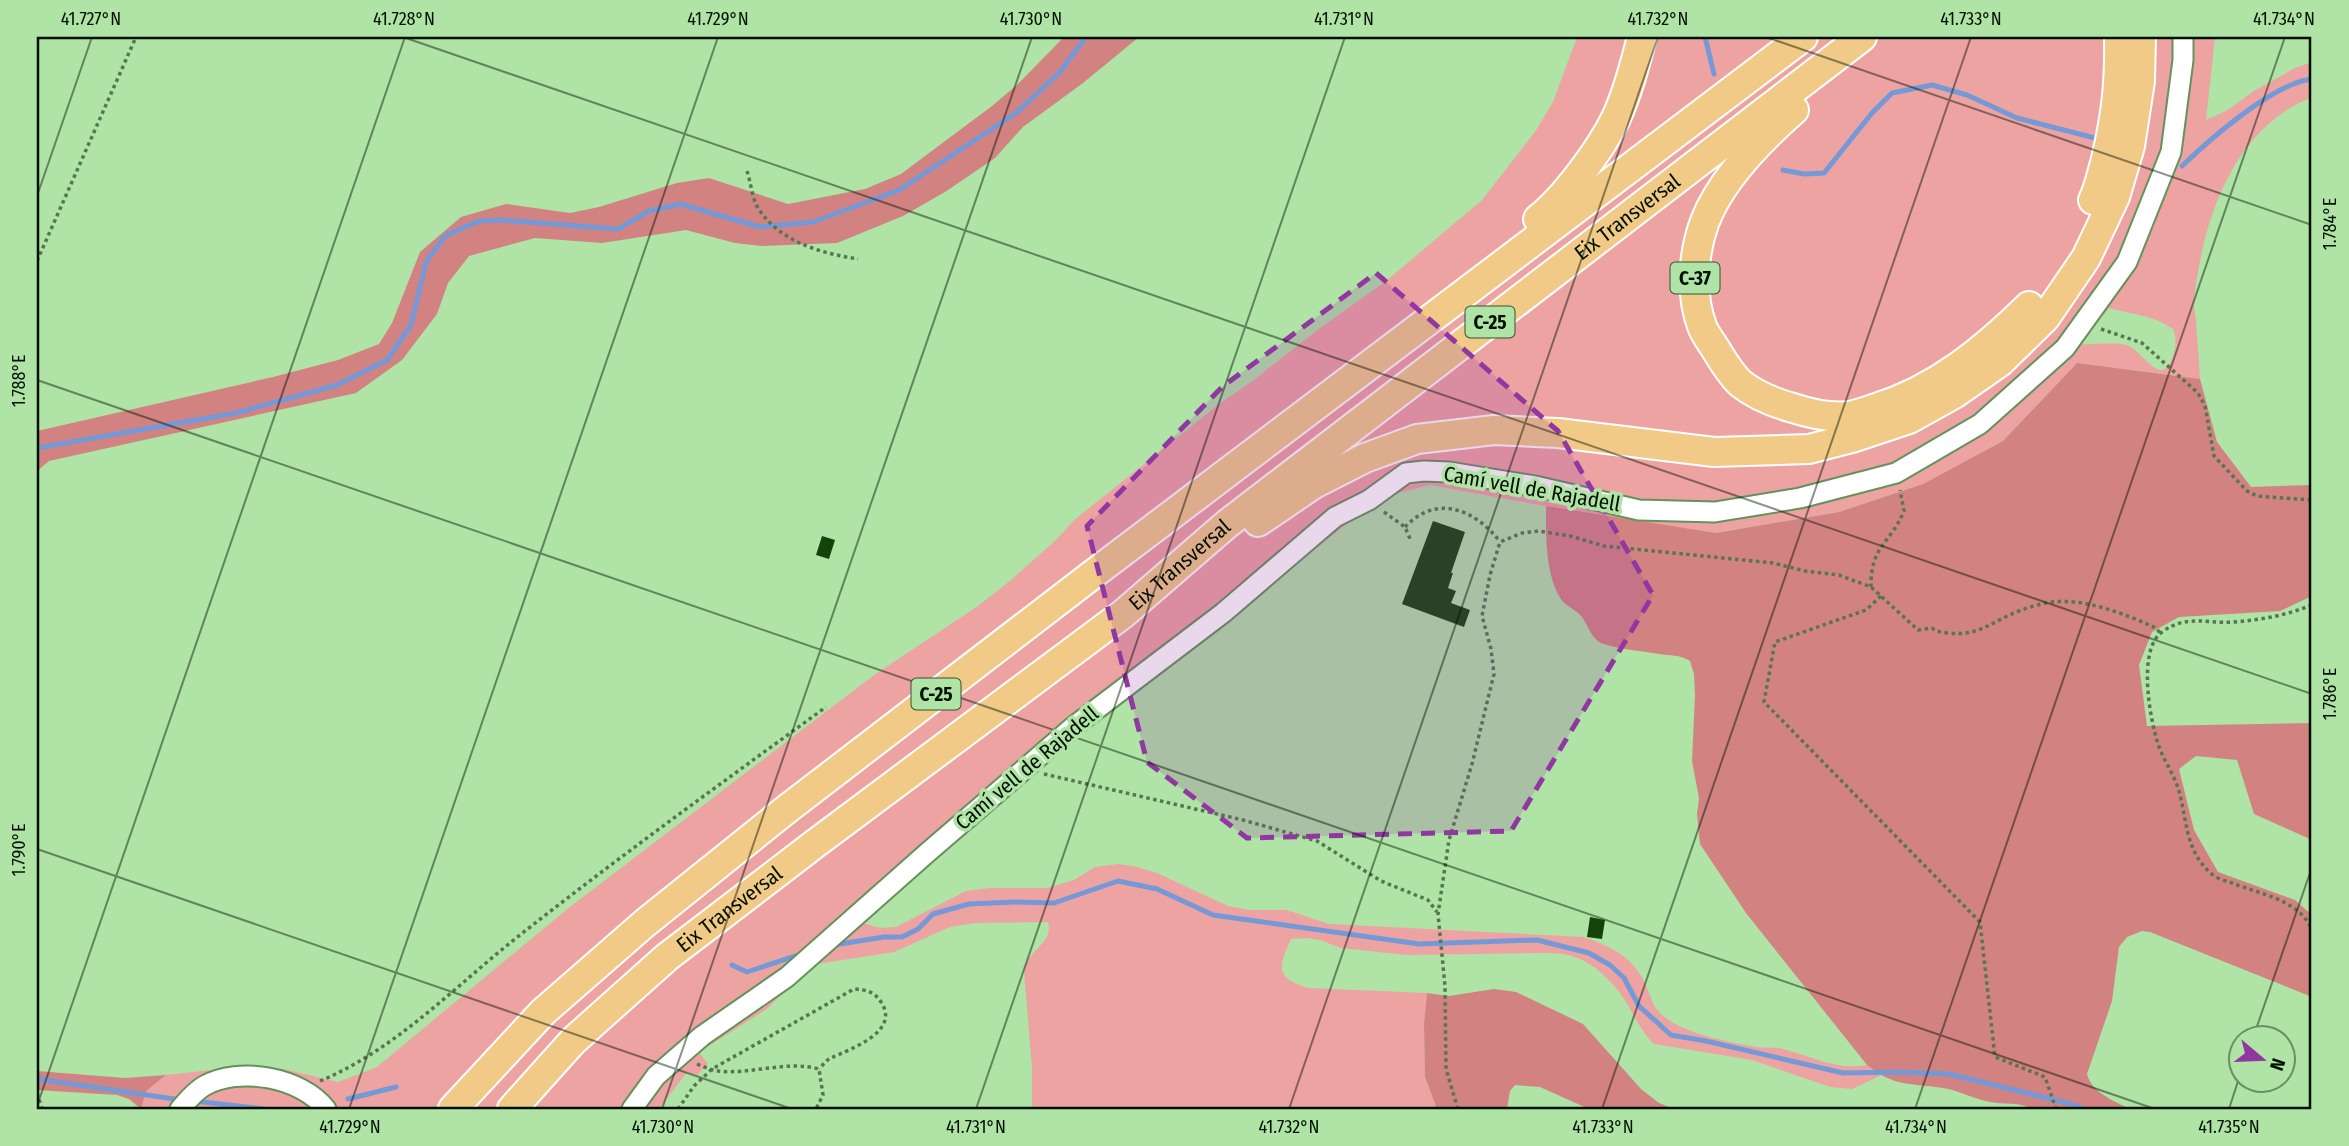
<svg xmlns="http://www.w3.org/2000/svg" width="2349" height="1146" font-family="'Fira Sans Condensed',sans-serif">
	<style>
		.green { fill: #eda3a2; fill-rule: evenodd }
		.forest { fill: #d28281 }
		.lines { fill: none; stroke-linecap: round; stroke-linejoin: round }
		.stream { stroke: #7599d6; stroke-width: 5 }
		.building { fill: #134309 }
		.minor-casing { stroke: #63925a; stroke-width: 23 }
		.highway-casing { stroke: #fff; stroke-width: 32 }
		.path { stroke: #567651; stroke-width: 3.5; stroke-dasharray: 3.5 3.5; stroke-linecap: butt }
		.minor { stroke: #fff; stroke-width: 19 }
		.highway { stroke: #f1ca87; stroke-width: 28 }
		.marked { fill: #9037a2; fill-opacity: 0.2; stroke: #9037a2; stroke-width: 5; stroke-dasharray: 14 9; stroke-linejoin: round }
		.ticks { fill: none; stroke: #011000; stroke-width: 2; stroke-opacity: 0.45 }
		.labels { text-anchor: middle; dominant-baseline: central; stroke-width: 7; stroke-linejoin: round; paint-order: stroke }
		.shield { fill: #b0e3a6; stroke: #364f32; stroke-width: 2 }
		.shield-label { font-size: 19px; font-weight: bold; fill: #011000 }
		.street-label { font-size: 21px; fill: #011000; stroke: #b0e3a6 }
		.neatline { fill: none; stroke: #011000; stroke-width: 2.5 }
		.ticks-label { font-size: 18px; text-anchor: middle; fill: #011000 }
	</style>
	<rect width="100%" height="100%" fill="#b0e3a6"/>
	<!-- green -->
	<path class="green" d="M1577 37H2215L2206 120 2226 111 2254 91 2295 68 2312 62V97C2232 129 2203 221 2194 299 2193 306 2195 313 2196 320 2197 340 2199 359 2200 379L2077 363 2003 441 1923 484 1839 512 1716 533 1594 515 1430 485 1394 494 1349 522 1022 782 862 923 881 928 896 927 966 891 989 888H1047L1074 880 1095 867 1118 864 1133 866 1157 873 1228 906 1249 910H1287L1329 924 1583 937C1608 945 1630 955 1643 979 1649 990 1651 1004 1660 1013 1680 1033 1728 1042 1756 1047 1765 1048 1775 1047 1783 1049 1811 1056 1838 1071 1867 1065L1880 1076 1852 1089 1830 1087 1752 1060 1654 1044C1641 1031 1635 1017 1626 1002 1608 974 1584 953 1550 953L1407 955 1341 948 1320 940 1306 938 1291 939C1278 968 1275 978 1309 988L1427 993 1424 1024 1425 1077 1437 1109H1032V1068L1024 970C1027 950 1054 944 1048 922L975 923 950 927 894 952 811 965 767 1009 699 1052 708 1064 697 1075 687 1072 659 1109H141L145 1091 166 1075 221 1069H284L338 1082 377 1067 566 910 874 675 978 606 1011 580 1057 539 1073 521 1219 404 1251 382 1320 328 1385 282 1482 200 1535 132 1553 102ZM2109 308C2131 314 2155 316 2173 329 2177 338 2176 347 2173 356 2162 390 2143 352 2129 346 2118 341 2093 345 2080 344Z"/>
	<!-- forest -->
	<g class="forest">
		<polygon points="1064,37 1139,37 1083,83 1023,127 995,158 945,192 903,216 837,243 762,246 735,243 686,230 602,243 535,238 469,256 448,283 437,314 402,360 356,393 49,461 37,471 37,431 273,377 338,360 379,344 392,323 420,252 461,217 506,204 570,213 599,207 677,183 709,178 788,204 865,189 901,174 992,106 1017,85"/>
		<path d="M2077 363 2200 379 2217 442 2251 487 2312 485V596L2280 611 2179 617 2152 632 2139 665 2147 726 2312 723V840L2254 814 2237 760 2196 756 2179 769 2194 830 2218 872 2295 900 2312 915V997L2150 932 2142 931 2127 937 2119 947 2112 1001 2087 1074C2091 1092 2114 1101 2130 1109H2031C2018 1101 2004 1105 1990 1102 1974 1099 1957 1090 1943 1088 1912 1083 1893 1087 1867 1065L1746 913 1700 844 1697 814 1699 798 1692 761 1695 695 1694 674 1690 661C1679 654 1670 656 1659 654 1642 651 1616 649 1601 643 1591 638 1588 625 1582 617 1576 609 1564 606 1559 596 1545 570 1546 534 1546 506L1716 533 1839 512 1923 484 2003 441Z"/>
		<polygon points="1494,989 1516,992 1583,1024 1641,1089 1659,1103 1674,1109 1589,1109 1540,1087 1515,1085 1510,1091 1507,1109 1437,1109 1425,1077 1424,1024 1427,993 1449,996"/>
		<polygon points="37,1071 125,1078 166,1075 146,1091 141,1109 129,1099 117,1095 37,1090"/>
	</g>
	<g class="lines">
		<!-- stream -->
		<g class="stream">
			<polyline points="1705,37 1714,74"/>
			<path d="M2182 166C2210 139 2274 83 2312 79"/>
			<polyline points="1783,170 1804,174 1824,173 1872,113 1892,93 1932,85 1967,95 2017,118 2095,138"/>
			<polyline points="37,448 236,413 337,385 387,360 411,325 426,262 445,236 479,221 502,220 618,229 649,211 680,204 760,227 813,222 899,190 1016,113 1059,73 1086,37"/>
			<polyline points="834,945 884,937 902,937 918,929 933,914 969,904 1014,902 1054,903 1118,881 1157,889 1213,915 1419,944 1537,940 1589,953 1610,965 1624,978 1639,1006 1671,1035 1706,1041 1843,1073 1901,1072 1949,1074 2071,1104 2085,1109"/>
			<polyline points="732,965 747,972 801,954"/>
			<polyline points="38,1079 181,1100"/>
			<polyline points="348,1099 396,1087"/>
			<polyline points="194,1101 264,1109"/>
		</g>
	</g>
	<!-- building -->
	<g class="building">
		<polygon points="1433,521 1465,532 1451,573 1453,573 1448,588 1456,591 1451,603 1470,610 1464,627 1402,604"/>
		<polygon points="822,536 835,540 829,559 816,555"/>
		<polygon points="1590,917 1605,920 1602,939 1587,937"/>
	</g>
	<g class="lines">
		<!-- minor casing -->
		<g class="minor-casing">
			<g id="minor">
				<path d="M180 1109C187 1101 194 1092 204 1086 239 1066 301 1077 326 1109"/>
				<polyline points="632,1109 656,1076 702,1036 787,977 927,853 1073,727 1223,613 1335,517 1369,500 1406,473 1424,471 1449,472 1535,486 1639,510 1715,512 1800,498 1896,473 1980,424 2065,348 2127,262 2171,152 2183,60 2183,37"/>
			</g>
		</g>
		<!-- highway casing -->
		<g class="highway-casing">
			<g id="highway">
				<path d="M1794 110C1761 139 1721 180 1705 221 1693 253 1690 294 1702 326 1705 335 1713 344 1718 353 1724 363 1732 375 1740 383 1755 395 1775 403 1793 408 1811 414 1831 418 1850 416 1859 414 1867 411 1876 408 1937 389 1984 350 2029 306"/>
				<path d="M2093 200C2099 188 2101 176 2105 163 2116 118 2120 83 2119 37"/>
				<path d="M1538 219C1564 199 1600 150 1615 120 1627 95 1635 64 1642 37"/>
				<polyline points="1258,522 1314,484 1365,458 1417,439 1494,430 1558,433 1714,452 1809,449 1852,438 1909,419 1954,394 2000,362 2045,318 2086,258 2115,197 2130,146 2140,81 2141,37"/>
				<polyline points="453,1109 543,1012 645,923 787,809 1092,575 1803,37"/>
				<path id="s1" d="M512 1109 573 1041 667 957 816 843 1123 614 1227 524 1862 37"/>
			</g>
		</g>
		<!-- path -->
		<g class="path">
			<path d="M747 171C751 183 752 198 758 208 780 242 820 253 858 259"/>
			<polyline points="37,261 136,37"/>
			<polyline points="2101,329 2142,343 2198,393 2205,406 2214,456 2247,491 2257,496 2312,500"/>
			<polyline points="1384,512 1405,527 1411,541"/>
			<path d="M1405 527C1437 493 1476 510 1500 542"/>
			<path d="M1871 587C1870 546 1891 543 1904 511L1900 490"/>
			<polyline points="1881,596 1866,610 1775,642 1764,702 1980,922 1995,1057 2045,1077 2056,1109"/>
			<path d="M2312 605C2287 615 2261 620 2234 622 2207 624 2186 614 2162 632 2137 650 2150 719 2158 744 2163 759 2173 773 2178 788 2188 821 2184 851 2213 875 2218 879 2226 881 2232 883 2260 894 2300 900 2312 930"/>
			<polyline points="1044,774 1243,820 1317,841 1381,881 1428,900 1437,912"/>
			<path d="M697 1064C704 1067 711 1070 718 1071 749 1075 788 1060 819 1069L823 1095 816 1109"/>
			<path d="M320 1081C397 1049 455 986 520 935 620 856 723 782 826 707"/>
			<polyline points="37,1093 42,1109"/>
			<path d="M678 1109 694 1086 712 1069 854 989C866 990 874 991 881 1002 901 1032 850 1049 831 1058 826 1060 823 1065 819 1069"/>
			<path d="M1458 1109 1446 1069 1445 986 1438 914 1449 840 1472 764 1494 674 1491 649 1482 616 1490 575 1500 542 1522 533 1539 531 1570 536 1604 546 1773 563 1805 571 1839 575 1871 587 1918 630 1932 628C1937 632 1941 632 1947 633 1979 637 1992 621 2019 611 2029 607 2040 604 2051 602 2085 598 2125 614 2156 628L2160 633"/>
		</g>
		<!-- minor -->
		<use href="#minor" class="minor"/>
		<!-- highway -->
		<use href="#highway" class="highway"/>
	</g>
	<!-- marked area -->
	<path class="marked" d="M1376 273 1558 431 1653 595 1511 831 1247 838 1147 762 1087 526 1222 387Z"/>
	<!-- ticks -->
	<path class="ticks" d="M403 37 2312 694M1766 37 2312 225M37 196 92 37M37 380 2155 1109M37 849 792 1109M2253 1038 2312 867M37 1106 405 37M349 1109 718 37M662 1109 1032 37M976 1109 1345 37M1289 1109 1658 37M1602 1109 1971 37M1915 1109 2285 37M2229 1109 2240 1075"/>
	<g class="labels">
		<!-- shield labels -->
		<g class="shield">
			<rect x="1670.5" y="262.5" width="49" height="31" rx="5"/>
			<rect x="1465.5" y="306.5" width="49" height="31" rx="5"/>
			<rect x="911.5" y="678.5" width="49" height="31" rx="5"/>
		</g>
		<g class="shield-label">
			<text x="1695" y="278">C-37</text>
			<text x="1490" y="322">C-25</text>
			<text x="936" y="694">C-25</text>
		</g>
		<!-- street labels -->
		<g class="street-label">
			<text stroke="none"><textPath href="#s1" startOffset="1430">Eix Transversal</textPath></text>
			<text transform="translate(1532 489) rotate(10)">Camí vell de Rajadell</text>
			<text stroke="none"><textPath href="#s1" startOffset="863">Eix Transversal</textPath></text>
			<text transform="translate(1027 768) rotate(-40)">Camí vell de Rajadell</text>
			<text stroke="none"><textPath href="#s1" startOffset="296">Eix Transversal</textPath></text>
		</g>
	</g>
	<!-- border -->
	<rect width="2349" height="1146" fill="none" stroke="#b0e3a6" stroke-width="77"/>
	<!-- north arrow -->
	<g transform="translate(2262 1059) rotate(109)"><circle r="33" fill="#b0e3a6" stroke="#6a8f64" stroke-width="2"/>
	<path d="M0-5L12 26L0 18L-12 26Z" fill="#9037a2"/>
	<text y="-10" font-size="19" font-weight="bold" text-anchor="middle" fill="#011000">N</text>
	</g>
	<rect x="38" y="38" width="2272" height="1070" class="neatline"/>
	<g class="ticks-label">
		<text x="91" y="25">41.727°N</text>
		<text x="404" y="25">41.728°N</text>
		<text x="718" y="25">41.729°N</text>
		<text x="1031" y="25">41.730°N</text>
		<text x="1344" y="25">41.731°N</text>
		<text x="1658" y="25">41.732°N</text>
		<text x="1971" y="25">41.733°N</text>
		<text x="2284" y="25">41.734°N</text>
		<text transform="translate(2330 224) rotate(-90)" y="6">1.784°E</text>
		<text transform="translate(19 381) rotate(-90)" y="6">1.788°E</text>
		<text transform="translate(2330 694) rotate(-90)" y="6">1.786°E</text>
		<text transform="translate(19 850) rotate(-90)" y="6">1.790°E</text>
		<text x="350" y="1133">41.729°N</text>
		<text x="663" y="1133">41.730°N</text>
		<text x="976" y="1133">41.731°N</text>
		<text x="1289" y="1133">41.732°N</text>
		<text x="1603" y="1133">41.733°N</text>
		<text x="1916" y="1133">41.734°N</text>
		<text x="2229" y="1133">41.735°N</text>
	</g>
</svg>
